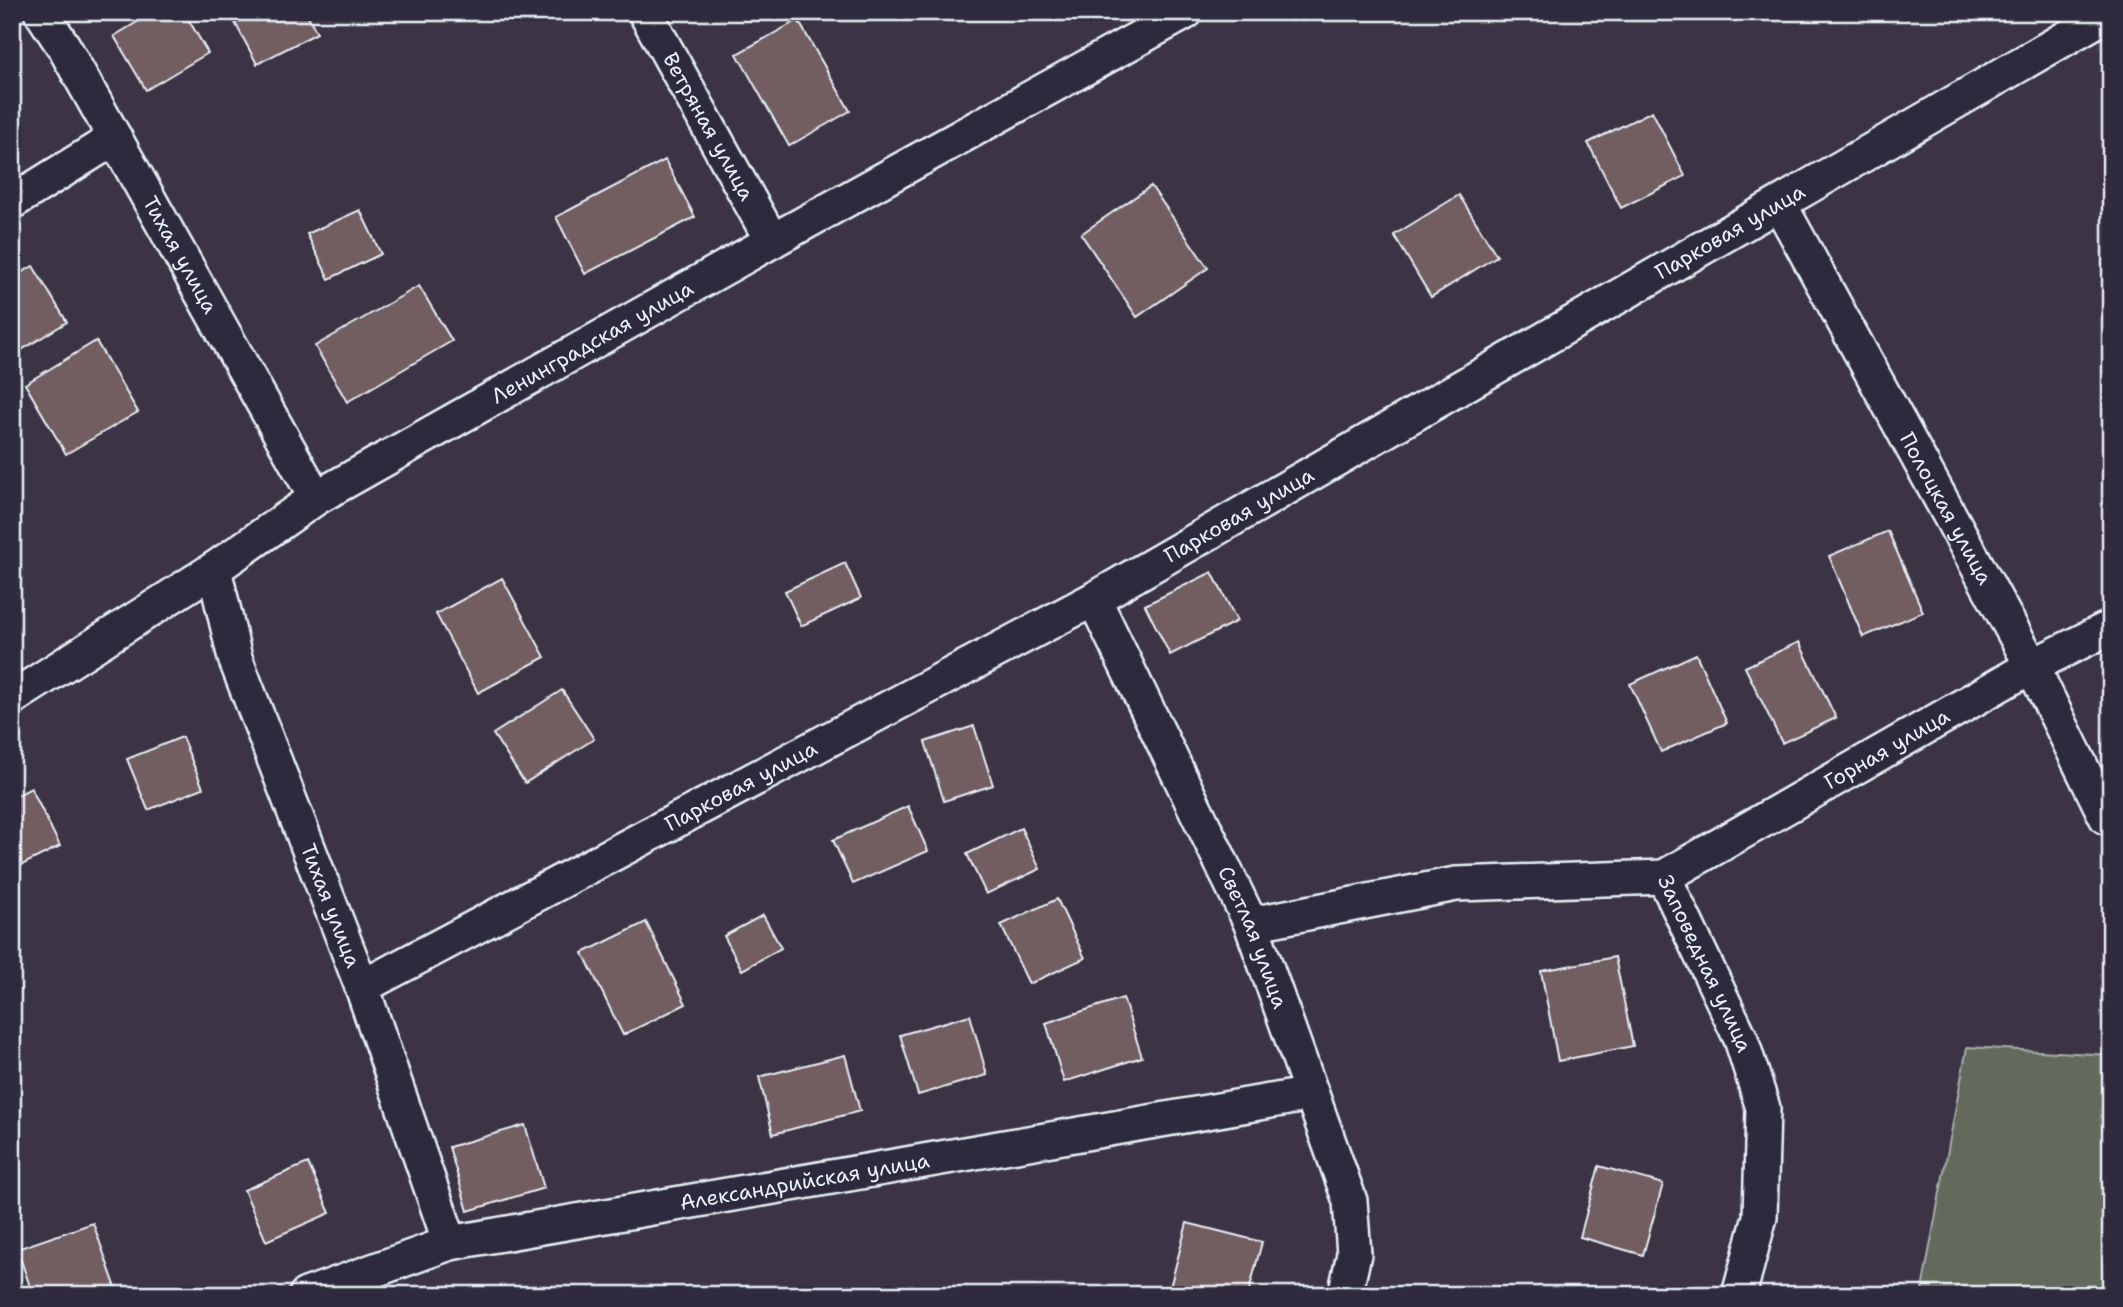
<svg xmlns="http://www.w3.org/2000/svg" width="2123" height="1307" font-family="'Shantell Sans',sans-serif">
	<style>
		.green { fill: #646a5c; stroke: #a6aeaa; stroke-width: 2 }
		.building { fill: #725d60; stroke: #e8f1f8; stroke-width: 2 }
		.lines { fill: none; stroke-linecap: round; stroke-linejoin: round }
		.minor-casing { stroke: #e8f1f8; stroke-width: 38 }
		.minor { stroke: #2f2a3d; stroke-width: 33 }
		.labels { text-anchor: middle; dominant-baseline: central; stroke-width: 5; stroke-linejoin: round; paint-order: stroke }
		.street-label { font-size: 21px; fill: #e8f1f8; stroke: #2f2a3d }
	</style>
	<rect width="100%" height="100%" fill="#3c3444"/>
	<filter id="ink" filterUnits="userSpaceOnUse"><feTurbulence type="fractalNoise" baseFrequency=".0143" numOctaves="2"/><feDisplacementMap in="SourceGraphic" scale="14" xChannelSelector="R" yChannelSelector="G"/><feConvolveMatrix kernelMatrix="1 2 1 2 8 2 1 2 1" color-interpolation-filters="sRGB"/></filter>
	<g filter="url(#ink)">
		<!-- green -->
		<polygon class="green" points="1967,1047 2111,1055 2111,1295 1921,1295"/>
		<!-- building -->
		<g class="building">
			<polygon points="154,12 184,12 208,53 146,90 114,36"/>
			<polygon points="240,12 306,12 317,33 257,64 232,17"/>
			<polygon points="798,20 850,111 789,146 737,54"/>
			<polygon points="1652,111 1685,176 1621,208 1588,143"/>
			<polygon points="665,160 695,217 585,274 556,217"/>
			<polygon points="1151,186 1208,268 1137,317 1081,234"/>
			<polygon points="1459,195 1497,256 1431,297 1394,235"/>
			<polygon points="360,210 381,254 329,279 307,234"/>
			<polygon points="33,266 67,322 15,354 12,278"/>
			<polygon points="419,286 452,341 347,402 315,346"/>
			<polygon points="96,341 138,412 66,454 25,384"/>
			<polygon points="1888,531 1923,612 1863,637 1829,556"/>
			<polygon points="845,563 861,598 801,626 785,591"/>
			<polygon points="1212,572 1237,621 1170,655 1145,605"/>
			<polygon points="502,578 545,657 478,693 436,614"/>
			<polygon points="1799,642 1836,718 1782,743 1745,667"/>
			<polygon points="1696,654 1727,723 1661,752 1630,684"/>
			<polygon points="562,690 594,739 525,783 493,734"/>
			<polygon points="974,726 993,785 944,801 925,742"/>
			<polygon points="182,737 203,788 148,810 127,759"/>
			<polygon points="31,788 60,846 12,870 12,798"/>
			<polygon points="908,806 928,851 853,884 833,840"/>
			<polygon points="1021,828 1040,869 986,894 967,854"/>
			<polygon points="1057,899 1085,958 1029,984 1001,925"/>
			<polygon points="763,915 781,948 742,970 724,936"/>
			<polygon points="646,922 686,1004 623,1035 583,953"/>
			<polygon points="1615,957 1633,1046 1558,1061 1541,971"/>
			<polygon points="1123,998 1142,1057 1064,1082 1046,1023"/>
			<polygon points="970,1015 987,1075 918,1095 900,1035"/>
			<polygon points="845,1055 860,1111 773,1134 759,1077"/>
			<polygon points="525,1125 544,1188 468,1211 449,1147"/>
			<polygon points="308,1163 330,1213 266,1241 244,1190"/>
			<polygon points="1599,1166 1663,1184 1643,1255 1580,1237"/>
			<polygon points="93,1223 117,1291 107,1295 33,1295 17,1249"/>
			<polygon points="1187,1223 1262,1242 1248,1295 1168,1295"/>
		</g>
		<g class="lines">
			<!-- minor casing -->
			<g class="minor-casing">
				<g id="minor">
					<path id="s1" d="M41 12 64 47 316 498"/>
					<path id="s2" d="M645 12 772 241"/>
					<polyline points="12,202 115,138"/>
					<path id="s3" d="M1780 205 2032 666 2106 817"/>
					<path id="s4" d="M214 569 235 658 362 987 450 1243"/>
					<path id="s5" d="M1094 599 1251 924 1350 1201 1354 1254 1345 1295"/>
					<path id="s6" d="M12 698 214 569 316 498 772 241 1186 12"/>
					<path id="s7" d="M1664 877 1741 1039 1763 1108 1760 1217 1739 1295"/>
					<path id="s8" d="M1251 924 1456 884 1664 877 2032 666 2111 627"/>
					<path id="s9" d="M362 987 1094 599 2092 23 2095 12"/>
					<path id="s10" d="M306 1295 450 1243 1311 1094"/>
				</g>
			</g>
			<!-- minor -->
			<use href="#minor" class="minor"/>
		</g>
	</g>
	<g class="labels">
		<!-- street labels -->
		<g class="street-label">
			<text stroke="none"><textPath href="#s2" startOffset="131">Ветряная улица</textPath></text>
			<text stroke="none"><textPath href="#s9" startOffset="1563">Парковая улица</textPath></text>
			<text stroke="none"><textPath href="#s1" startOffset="280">Тихая улица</textPath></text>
			<text stroke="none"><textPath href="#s6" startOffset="681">Ленинградская улица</textPath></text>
			<text stroke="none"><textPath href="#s3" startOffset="346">Полоцкая улица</textPath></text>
			<text stroke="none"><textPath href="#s9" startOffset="996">Парковая улица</textPath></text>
			<text stroke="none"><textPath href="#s8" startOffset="674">Горная улица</textPath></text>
			<text stroke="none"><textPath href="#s9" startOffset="429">Парковая улица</textPath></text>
			<text stroke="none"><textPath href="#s4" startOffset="357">Тихая улица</textPath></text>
			<text stroke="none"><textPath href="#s5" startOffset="374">Светлая улица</textPath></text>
			<text stroke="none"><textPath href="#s7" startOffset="96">Заповедная улица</textPath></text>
			<text stroke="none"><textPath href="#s10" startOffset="513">Александрийская улица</textPath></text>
		</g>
	</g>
	<!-- margin -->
	<rect width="2123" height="1307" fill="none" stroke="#2f2a3d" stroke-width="42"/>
	<rect x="21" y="21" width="2081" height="1265" fill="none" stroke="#e8f1f8" stroke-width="2.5" filter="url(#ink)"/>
</svg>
